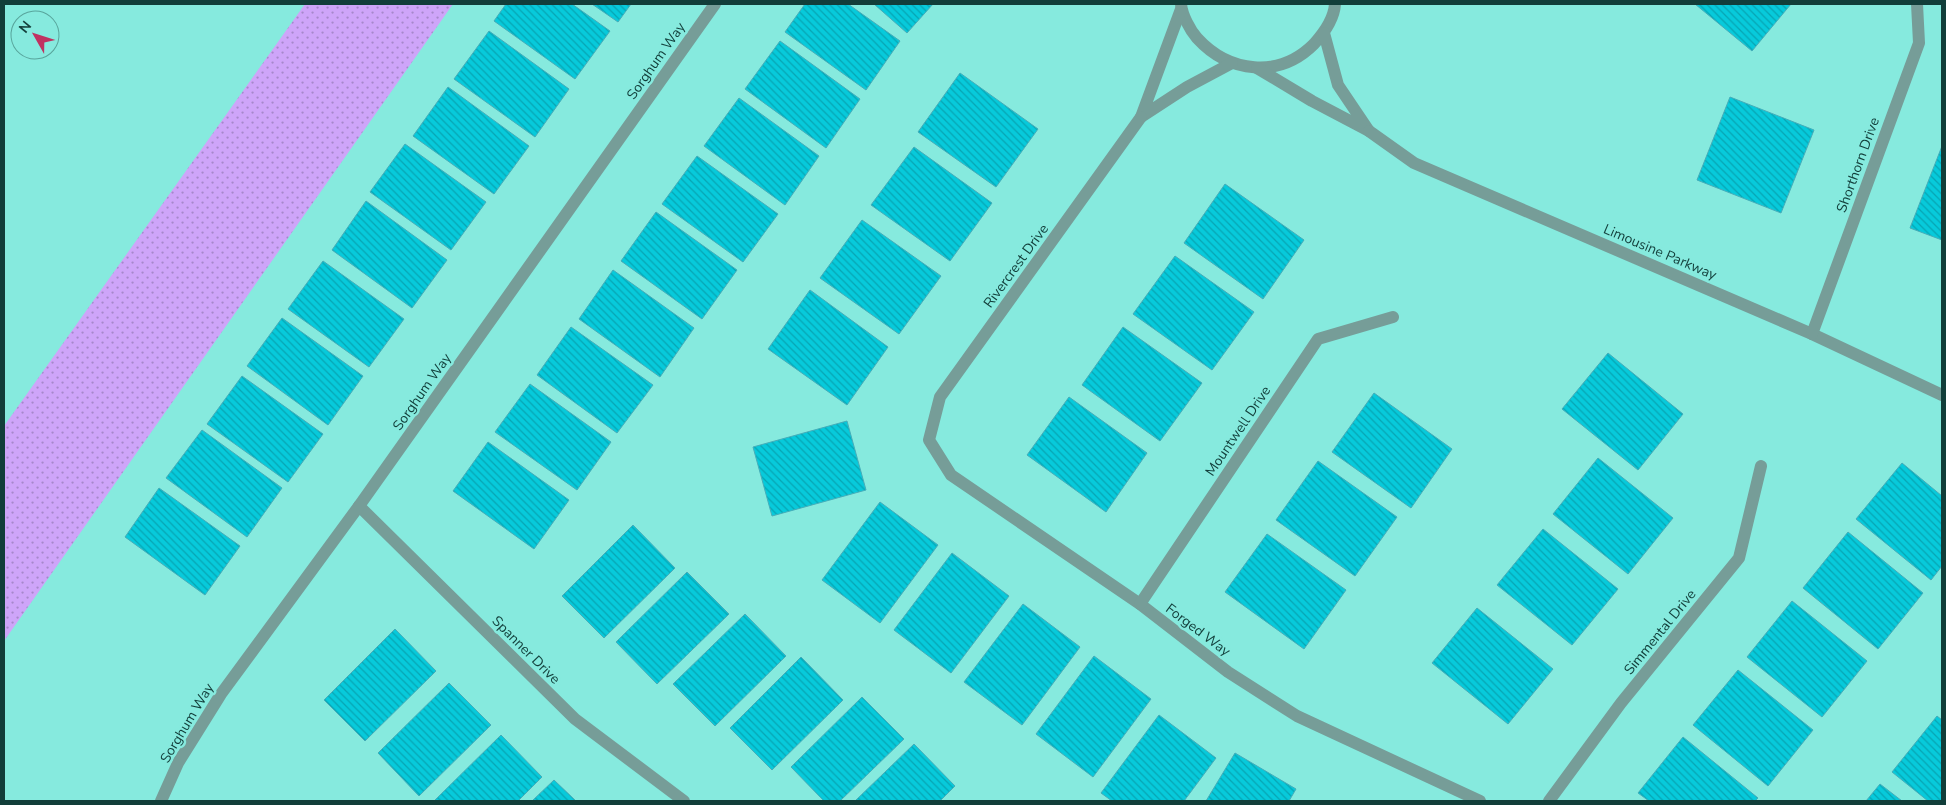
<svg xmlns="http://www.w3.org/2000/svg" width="1946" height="805" font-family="'Nunito Sans',sans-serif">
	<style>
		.grass { fill: url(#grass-dots) }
		.building { fill: url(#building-back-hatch); stroke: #45adb9 }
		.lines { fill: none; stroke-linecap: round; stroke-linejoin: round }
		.minor { stroke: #769d98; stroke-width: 12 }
		.labels { text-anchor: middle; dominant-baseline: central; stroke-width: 5; stroke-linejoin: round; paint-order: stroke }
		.street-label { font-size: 14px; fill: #123e3a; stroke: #86eade }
	</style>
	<defs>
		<pattern id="grass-dots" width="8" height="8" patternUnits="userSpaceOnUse" patternTransform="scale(1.25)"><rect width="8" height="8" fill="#cea5f9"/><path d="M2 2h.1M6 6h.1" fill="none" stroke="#a688cb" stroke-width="1.8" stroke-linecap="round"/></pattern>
		<pattern id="building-back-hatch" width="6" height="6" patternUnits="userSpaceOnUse" patternTransform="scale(1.25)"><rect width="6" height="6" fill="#07cadb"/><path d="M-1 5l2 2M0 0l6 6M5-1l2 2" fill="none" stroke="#07a5b3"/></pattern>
	</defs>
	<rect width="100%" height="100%" fill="#86eade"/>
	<!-- grass -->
	<polygon class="grass" points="305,4 453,4 4,641 4,426"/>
	<!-- building -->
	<g class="building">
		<polygon points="506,4 572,4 610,31 575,79 494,21"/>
		<polygon points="592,4 631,4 618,22"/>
		<polygon points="805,4 848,4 900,41 866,90 785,32"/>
		<polygon points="874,4 933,4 907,33"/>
		<polygon points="1695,4 1791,4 1752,51"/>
		<polygon points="489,31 569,89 535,137 454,79"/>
		<polygon points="780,41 860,99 826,148 745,89"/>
		<polygon points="960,73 1038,129 996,187 918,132"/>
		<polygon points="448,87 529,146 494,194 413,136"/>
		<polygon points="1730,97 1814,130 1781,213 1697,180"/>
		<polygon points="739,98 819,156 785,205 704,146"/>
		<polygon points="405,144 486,202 451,250 370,192"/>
		<polygon points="1942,146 1942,240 1910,228"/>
		<polygon points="914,147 992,203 950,261 871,205"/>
		<polygon points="697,156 778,214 743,262 662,204"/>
		<polygon points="1225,184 1304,240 1263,299 1184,243"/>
		<polygon points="366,201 447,260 412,308 332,250"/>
		<polygon points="656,212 737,270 702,319 621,261"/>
		<polygon points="862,220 941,276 899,334 820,278"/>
		<polygon points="1175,256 1254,312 1212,370 1133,314"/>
		<polygon points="323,261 404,319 369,367 288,309"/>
		<polygon points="613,270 694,328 660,377 579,319"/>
		<polygon points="810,290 888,347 847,405 768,349"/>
		<polygon points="282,318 363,376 328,425 247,366"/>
		<polygon points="571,327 653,385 617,433 537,375"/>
		<polygon points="1123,327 1202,383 1160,441 1082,385"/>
		<polygon points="1608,353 1683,414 1638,470 1562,409"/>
		<polygon points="242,376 323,434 288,482 207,424"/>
		<polygon points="530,384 611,442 577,490 495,432"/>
		<polygon points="1374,393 1452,449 1411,508 1332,452"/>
		<polygon points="1069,397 1147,453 1106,512 1027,455"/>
		<polygon points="847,421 866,490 772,516 753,447"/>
		<polygon points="202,430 282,488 247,537 166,478"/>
		<polygon points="488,442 569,500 534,549 453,491"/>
		<polygon points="1598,458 1673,518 1628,574 1553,514"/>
		<polygon points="1318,461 1397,517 1355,576 1276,520"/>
		<polygon points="1902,463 1942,496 1942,566 1931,580 1856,519"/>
		<polygon points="159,488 240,546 205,595 125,537"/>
		<polygon points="880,502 938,545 880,623 822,580"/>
		<polygon points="633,525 675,568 604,638 562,596"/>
		<polygon points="1543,529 1618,589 1572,645 1497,585"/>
		<polygon points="1848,532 1923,593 1878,649 1803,588"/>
		<polygon points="1267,534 1346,590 1304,649 1225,592"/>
		<polygon points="952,553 1009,596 951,673 894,630"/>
		<polygon points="687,572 729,614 657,684 616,642"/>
		<polygon points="1792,601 1867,661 1822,717 1747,657"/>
		<polygon points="1023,604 1080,647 1022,725 964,682"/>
		<polygon points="1477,608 1553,669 1508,724 1432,663"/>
		<polygon points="745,614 786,656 715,726 673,684"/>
		<polygon points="395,629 436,671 365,741 324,700"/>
		<polygon points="1094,656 1151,699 1093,777 1036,734"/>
		<polygon points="801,657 843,700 772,770 730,728"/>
		<polygon points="1738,670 1813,730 1768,786 1693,725"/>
		<polygon points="449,683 491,725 419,796 378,753"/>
		<polygon points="862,697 904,739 840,801 824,801 791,767"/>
		<polygon points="1159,715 1216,758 1184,801 1112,801 1101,793"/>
		<polygon points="1937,716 1942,720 1942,801 1928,801 1892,772"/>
		<polygon points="501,735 542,777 518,801 434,801"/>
		<polygon points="1683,737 1758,798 1755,801 1649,801 1638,793"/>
		<polygon points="914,744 955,786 940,801 855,801"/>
		<polygon points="1235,753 1296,789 1289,801 1206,801"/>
		<polygon points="554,780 576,801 532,801"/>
		<polygon points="1880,784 1902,801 1866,801"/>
	</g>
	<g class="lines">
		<!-- minor -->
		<g class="minor">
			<path d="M1181 4C1182 15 1190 30 1197 38 1229 73 1279 79 1314 44 1324 33 1334 19 1335 4"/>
			<polyline points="1181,9 1141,117 1187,87 1232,63"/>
			<polyline points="1257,68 1312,101 1369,131 1338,85 1324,33"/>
			<polyline points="1141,117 940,397 929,440 951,475 1140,604 1228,672 1297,716 1480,801"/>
			<polyline points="1369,131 1414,163 1812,334 1942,395"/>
			<polyline points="1812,334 1919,43 1917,4"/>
			<polyline points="359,506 575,719 684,801"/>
			<polyline points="1140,604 1318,339 1393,317"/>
			<polyline points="161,801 178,763 221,694 359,506 715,4"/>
			<polyline points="1549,801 1621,703 1739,558 1761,466"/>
		</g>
	</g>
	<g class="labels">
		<!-- street labels -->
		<g class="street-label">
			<text transform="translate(656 61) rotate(-55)">Sorghum Way</text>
			<text transform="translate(1858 165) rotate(-70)">Shorthorn Drive</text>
			<text transform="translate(1660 252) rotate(23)">Limousine Parkway</text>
			<text transform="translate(1016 266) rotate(-54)">Rivercrest Drive</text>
			<text transform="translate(422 392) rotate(-55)">Sorghum Way</text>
			<text transform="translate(1238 431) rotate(-56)">Mountwell Drive</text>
			<text transform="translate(1198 630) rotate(37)">Forged Way</text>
			<text transform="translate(1660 632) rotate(-51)">Simmental Drive</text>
			<text transform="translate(526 650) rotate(45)">Spanner Drive</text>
			<text transform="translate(187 723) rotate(-59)">Sorghum Way</text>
		</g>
	</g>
	<!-- border -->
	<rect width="1946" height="805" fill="none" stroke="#123e3a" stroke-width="10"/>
	<!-- north arrow -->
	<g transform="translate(35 35) rotate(309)"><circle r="24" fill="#86eade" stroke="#58a59c"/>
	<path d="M0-4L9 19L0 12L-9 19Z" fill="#c03261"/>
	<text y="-8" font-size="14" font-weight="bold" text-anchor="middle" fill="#123e3a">N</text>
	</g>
</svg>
